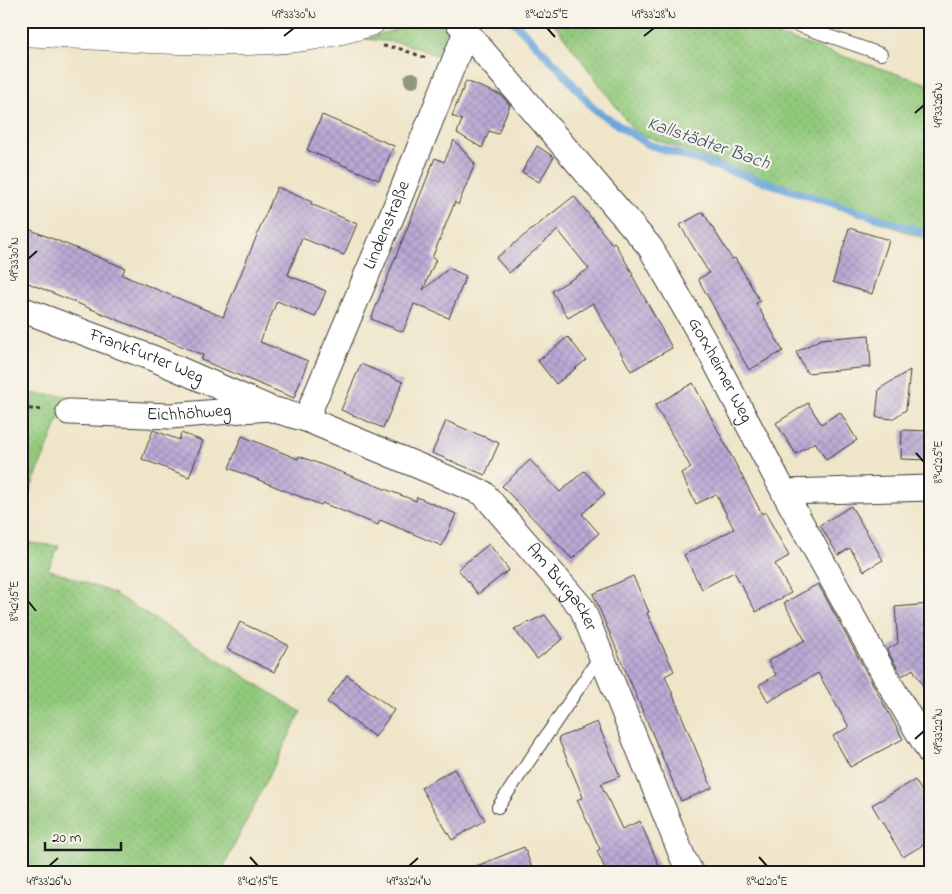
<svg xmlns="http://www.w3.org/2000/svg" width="952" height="894" font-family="'Indie Flower',sans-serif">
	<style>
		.green { fill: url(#green-dots); stroke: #56724c }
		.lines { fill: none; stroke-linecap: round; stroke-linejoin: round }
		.stream { stroke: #6ca7dc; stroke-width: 8 }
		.building { fill: url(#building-cross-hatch) }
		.lane-casing { stroke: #3c3a36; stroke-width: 14 }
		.street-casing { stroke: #3c3a36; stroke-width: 27 }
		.secondary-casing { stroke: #3c3a36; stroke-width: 29 }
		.path { stroke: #3c3a36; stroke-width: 3; stroke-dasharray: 4 4; stroke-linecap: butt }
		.lane { stroke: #fff; stroke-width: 12 }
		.street { stroke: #fff; stroke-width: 25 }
		.secondary { stroke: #fff; stroke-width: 28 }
		.tree { fill: #92987d }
		.ticks { fill: none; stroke: #1c1c1c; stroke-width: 2 }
		.labels { text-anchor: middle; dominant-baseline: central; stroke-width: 4.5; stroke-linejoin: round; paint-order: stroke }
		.street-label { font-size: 18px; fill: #1c1c1c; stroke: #f7f3e8 }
		.water-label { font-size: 19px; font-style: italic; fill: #3c5469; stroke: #f7f3e8 }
		.neatline { fill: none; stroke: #1c1c1c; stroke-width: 2 }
		.ticks-label { font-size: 12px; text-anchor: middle; fill: #1c1c1c }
	</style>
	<defs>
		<pattern id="green-dots" width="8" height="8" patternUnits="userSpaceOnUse" patternTransform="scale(1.25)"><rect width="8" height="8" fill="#91c97c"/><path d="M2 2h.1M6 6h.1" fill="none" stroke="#7cac6b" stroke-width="1.8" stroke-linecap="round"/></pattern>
		<pattern id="building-cross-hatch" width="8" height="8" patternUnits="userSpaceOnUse" patternTransform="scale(1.25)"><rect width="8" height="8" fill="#b9a9d4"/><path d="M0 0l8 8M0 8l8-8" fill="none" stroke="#9e91b5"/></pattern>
	</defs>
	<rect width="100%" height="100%" fill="#f7f3e8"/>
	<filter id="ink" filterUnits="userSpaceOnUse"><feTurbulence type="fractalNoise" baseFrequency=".02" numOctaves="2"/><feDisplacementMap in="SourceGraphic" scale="10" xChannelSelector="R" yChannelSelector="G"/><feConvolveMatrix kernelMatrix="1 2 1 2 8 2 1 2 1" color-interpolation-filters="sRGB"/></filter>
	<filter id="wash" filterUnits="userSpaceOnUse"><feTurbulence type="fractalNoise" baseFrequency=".0096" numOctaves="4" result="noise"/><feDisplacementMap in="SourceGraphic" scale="20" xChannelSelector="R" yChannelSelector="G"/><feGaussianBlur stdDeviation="1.12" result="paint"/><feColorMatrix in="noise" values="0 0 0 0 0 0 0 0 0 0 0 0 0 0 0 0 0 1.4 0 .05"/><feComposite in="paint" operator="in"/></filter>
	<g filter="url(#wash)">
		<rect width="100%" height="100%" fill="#efe5c9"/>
		<!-- green -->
		<g class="green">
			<polygon points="423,21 436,21 449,31 452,44 448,59 402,43 365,39"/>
			<polygon points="552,21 754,21 763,30 931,85 931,241 635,132"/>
			<polygon points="21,393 68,396 21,513"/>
			<polygon points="21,542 59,546 48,569 113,593 301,712 224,866 228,873 21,873"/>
		</g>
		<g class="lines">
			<!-- stream -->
			<polyline class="stream" points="513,21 559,68 595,110 647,144 931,235"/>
		</g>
		<g id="blocks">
			<!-- building -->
			<g class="building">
				<polygon points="466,81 501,95 510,105 498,134 489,131 482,148 457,133 462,120 452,116"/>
				<polygon points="322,115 394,146 379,180 307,150"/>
				<polygon points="454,140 475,164 458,205 455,202 432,258 436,259 423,290 449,268 466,276 449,318 414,304 403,332 371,319 435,158 444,162"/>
				<polygon points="537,146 554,157 539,182 522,172"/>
				<polygon points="277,187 312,202 311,204 357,224 344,255 302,238 288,275 326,291 315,317 277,301 260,342 308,361 294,398 201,360 203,355 21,280 21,226 125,268 122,275 223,317"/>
				<polygon points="574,196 612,244 614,242 633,274 632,275 672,348 631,371 593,303 568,318 552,291 589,269 558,230 509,273 496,258"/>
				<polygon points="703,212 732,259 735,258 760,301 756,303 783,351 749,370 698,279 709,273 680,225"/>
				<polygon points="849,228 889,240 872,294 833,282"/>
				<polygon points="869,335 871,367 807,373 796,352 821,339"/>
				<polygon points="568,337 586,360 556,384 538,361"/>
				<polygon points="361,364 403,382 383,428 341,410"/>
				<polygon points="910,370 906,410 892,419 876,417 879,389"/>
				<polygon points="693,383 762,514 765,512 789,556 775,564 791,593 756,612 734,572 702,589 684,555 734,529 716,494 696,504 681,473 691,468 655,405"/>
				<polygon points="808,403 821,424 840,412 857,440 826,460 815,442 796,454 776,423"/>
				<polygon points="446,421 499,443 485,475 432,453"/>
				<polygon points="153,430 179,440 181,433 203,441 189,477 142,459"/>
				<polygon points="902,430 931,431 931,460 901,459"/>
				<polygon points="242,436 298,459 299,456 416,501 417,497 456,514 442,546 380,520 378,525 322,503 321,505 229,468"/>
				<polygon points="530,460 560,492 584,471 605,493 582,514 599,533 572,559 502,486"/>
				<polygon points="851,506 883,560 864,571 850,548 838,555 820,525"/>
				<polygon points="489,544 509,570 478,594 458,569"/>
				<polygon points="633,576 649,612 647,613 674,671 665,676 712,788 681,801 593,594"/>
				<polygon points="818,584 903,739 850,767 833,736 849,727 818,673 768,702 759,685 776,675 768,661 805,640 784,603"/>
				<polygon points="931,604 931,699 913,669 902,676 887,650 898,643 895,607"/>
				<polygon points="545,615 563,639 537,659 514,629"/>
				<polygon points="240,622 288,645 274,672 227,649"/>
				<polygon points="347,675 394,710 375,737 327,702"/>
				<polygon points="597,722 620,776 601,784 622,829 640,821 662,873 607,873 597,851 600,849 577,800 583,797 558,738"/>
				<polygon points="454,769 485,820 452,840 421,788"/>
				<polygon points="915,780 931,807 931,840 903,857 872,805"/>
				<polygon points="524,847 534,873 462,873 462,872"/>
			</g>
		</g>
	</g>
	<g filter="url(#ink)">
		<use href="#blocks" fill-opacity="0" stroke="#3c3a36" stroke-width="1"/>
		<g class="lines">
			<!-- lane casing -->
			<g class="lane-casing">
				<g id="lane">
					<polyline points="785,21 881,54"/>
					<polyline points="498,807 601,655"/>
				</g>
			</g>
			<!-- street casing -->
			<g class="street-casing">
				<g id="street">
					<path id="s1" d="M457 21 650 247 708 348 784 492 888 681 931 754"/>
					<path id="s2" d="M21 309 155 359 266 407"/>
					<path id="s3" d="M69 412 170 416 268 408 306 419 483 493 582 608 683 858 691 873"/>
					<path id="s4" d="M306 419 398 201 466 32"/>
					<polyline points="784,492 931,488"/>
				</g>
			</g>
			<!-- secondary casing -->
			<g class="secondary-casing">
				<path id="secondary" d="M21 32C64 34 107 36 150 39 224 42 302 46 372 21"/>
			</g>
			<!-- path -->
			<g class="path">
				<polyline points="383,46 398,48 429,59"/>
				<polyline points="21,408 44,410"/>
			</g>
			<!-- lane -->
			<use href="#lane" class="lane"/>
			<!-- street -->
			<use href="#street" class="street"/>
			<!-- secondary -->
			<use href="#secondary" class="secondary"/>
		</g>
		<!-- trees -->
		<circle class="tree" cx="412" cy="80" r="8"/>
	</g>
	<!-- ticks -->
	<path class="ticks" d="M547 28 555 37M284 36 294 28M644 36 654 28M915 113 924 105M28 259 37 251M916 453 924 462M28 601 36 611M915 739 924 731M250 857 258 866M759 857 767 866M49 866 58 858M409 866 418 858"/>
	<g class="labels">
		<!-- street labels -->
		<g class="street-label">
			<text stroke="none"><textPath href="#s4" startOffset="210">Lindenstraße</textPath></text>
			<text stroke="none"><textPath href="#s2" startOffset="134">Frankfurter Weg</textPath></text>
			<text stroke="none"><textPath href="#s1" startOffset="439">Gorxheimer Weg</textPath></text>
			<text stroke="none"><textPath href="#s3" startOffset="120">Eichhöhweg</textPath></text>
			<text stroke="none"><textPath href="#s3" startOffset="554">Am Burgacker</textPath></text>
		</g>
		<!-- water labels -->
		<g class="water-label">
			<text transform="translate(708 144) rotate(19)">Kallstädter Bach</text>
		</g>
	</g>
	<!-- margin -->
	<rect width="952" height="894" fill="none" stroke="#f7f3e8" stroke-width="55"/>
	<!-- scale -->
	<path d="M45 842v8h76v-8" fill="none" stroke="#1c1c1c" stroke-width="2.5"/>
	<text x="52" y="842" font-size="15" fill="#1c1c1c" stroke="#f7f3e8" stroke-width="4" paint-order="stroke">20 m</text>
	<rect x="28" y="28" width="896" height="838" class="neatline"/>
	<g class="ticks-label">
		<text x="294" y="18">49°33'30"N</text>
		<text x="547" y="18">8°42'25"E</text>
		<text x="654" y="18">49°33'28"N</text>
		<text transform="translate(938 105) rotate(-90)" y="4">49°33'26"N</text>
		<text transform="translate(14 259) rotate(-90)" y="4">49°33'30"N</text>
		<text transform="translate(938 462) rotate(-90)" y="4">8°42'25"E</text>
		<text transform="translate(14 601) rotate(-90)" y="4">8°42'15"E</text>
		<text transform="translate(938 731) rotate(-90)" y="4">49°33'22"N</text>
		<text x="49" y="885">49°33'26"N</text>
		<text x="258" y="885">8°42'15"E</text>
		<text x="409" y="885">49°33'24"N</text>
		<text x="767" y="885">8°42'20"E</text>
	</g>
</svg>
